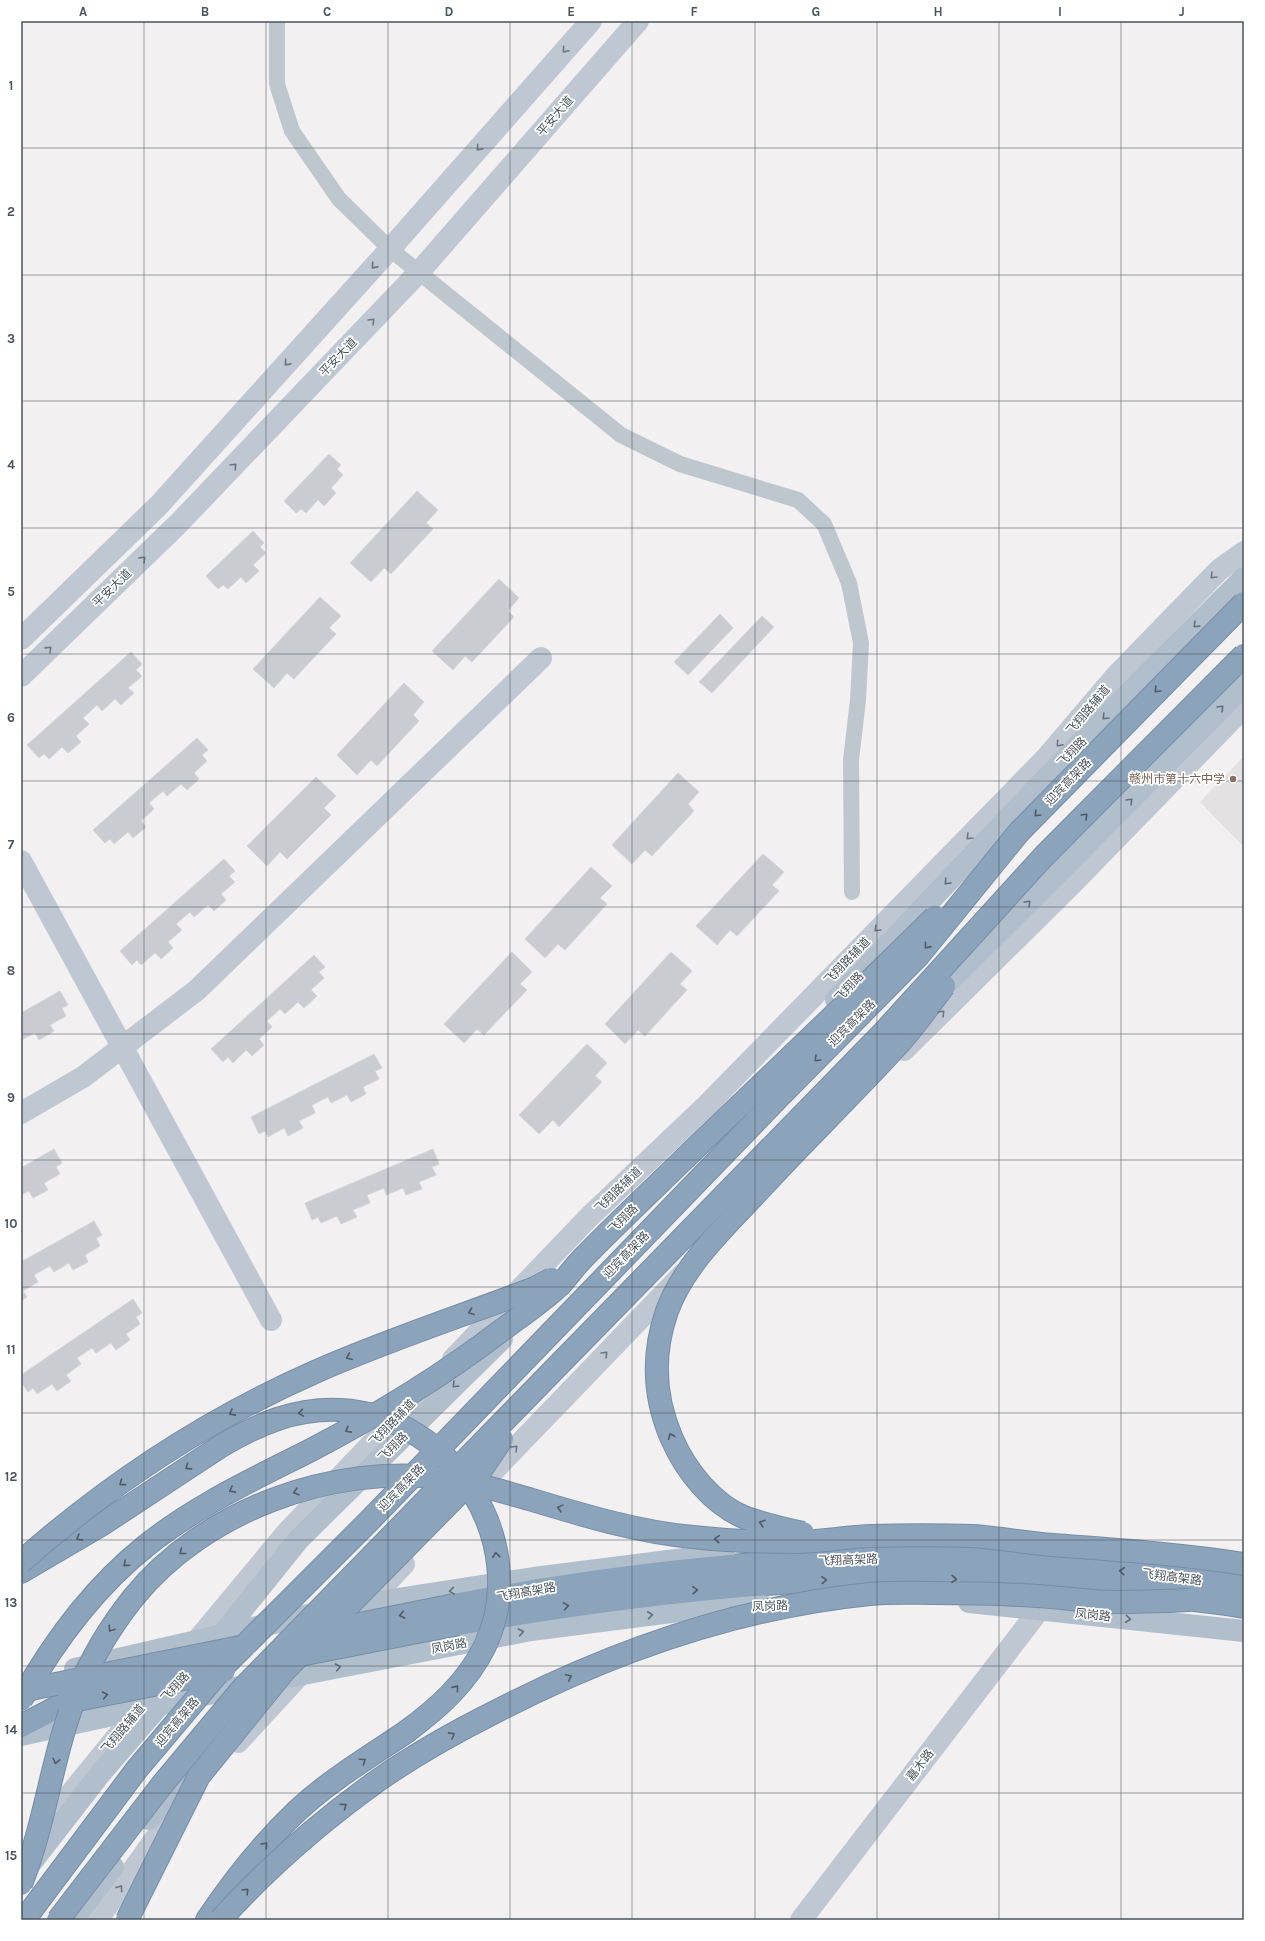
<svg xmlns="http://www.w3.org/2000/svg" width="1265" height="1941" font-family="Karla,'Noto Sans SC',sans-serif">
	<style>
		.education { fill: #e3e1e1 }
		.building { fill: #caccd2; stroke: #d4d6db }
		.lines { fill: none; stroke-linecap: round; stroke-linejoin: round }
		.highway-casing { stroke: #768ea7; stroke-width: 24 }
		.street { stroke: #bfc7ce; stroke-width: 16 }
		.secondary { stroke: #bfc8d2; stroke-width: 22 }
		.primary { stroke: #b1bfcd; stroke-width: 22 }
		.highway { stroke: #8ba3bb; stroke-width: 22 }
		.highway-bridge-casing { stroke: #768ea7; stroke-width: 24; stroke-linecap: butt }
		.highway-bridge { stroke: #8ba3bb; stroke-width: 22 }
		.oneway { stroke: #6c767f }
		.oneway2 { stroke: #636e78 }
		.oneway3 { stroke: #505b66 }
		.grid { fill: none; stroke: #49535c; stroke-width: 1; stroke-opacity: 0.55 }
		.education-dot { fill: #8d6e63; stroke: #fff; stroke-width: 1.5 }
		.labels { text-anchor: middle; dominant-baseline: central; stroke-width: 3.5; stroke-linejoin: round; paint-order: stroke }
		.street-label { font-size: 12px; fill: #49535c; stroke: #fff }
		.education-label { font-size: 12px; fill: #785e54; stroke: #fff; text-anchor: end }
		.neatline { fill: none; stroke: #49535c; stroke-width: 1.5 }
		.grid-label { font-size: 13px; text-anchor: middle; font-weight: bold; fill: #49535c }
	</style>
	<rect width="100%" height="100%" fill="#f2f0f0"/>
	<!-- education -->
	<polygon class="education" points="1244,756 1244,847 1200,802"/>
	<!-- building -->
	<g class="building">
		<polygon points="329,454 341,465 337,469 343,475 331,488 336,493 324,506 318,500 306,513 301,509 296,513 284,501"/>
		<polygon points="417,491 438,510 426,523 433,529 391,574 384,568 371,582 350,563"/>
		<polygon points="253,531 264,543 260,547 266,553 253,565 259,571 246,583 241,577 228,589 223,585 218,589 206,576"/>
		<polygon points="499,579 519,598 508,611 514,617 472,662 465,656 453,670 432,651"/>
		<polygon points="320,597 341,616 329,628 336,634 294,679 287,673 274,688 253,669"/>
		<polygon points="720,614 733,628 688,675 674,662"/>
		<polygon points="762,616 774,627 712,693 699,682"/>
		<polygon points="131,652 142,664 136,670 142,676 128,688 134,693 121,705 115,699 102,711 97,705 83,718 89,724 76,736 81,742 68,753 62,747 49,759 44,754 39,758 27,745"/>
		<polygon points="404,683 424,702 413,715 419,721 377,766 371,760 357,775 337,755"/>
		<polygon points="197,738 208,750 202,755 207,761 194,773 199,779 187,790 181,784 167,796 163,791 149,803 154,809 141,821 146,827 133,838 128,832 114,844 110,839 105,843 93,830"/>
		<polygon points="678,773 699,792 688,804 694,811 652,856 645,850 632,864 612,845"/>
		<polygon points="316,777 336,796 324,808 331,815 287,859 280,852 267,866 247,846"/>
		<polygon points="763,854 784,872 772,885 779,891 737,936 730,930 717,945 696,926"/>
		<polygon points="224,859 235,871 229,876 235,882 221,894 226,900 214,911 208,905 194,917 190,912 176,924 182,930 168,942 173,948 161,959 155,953 141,965 137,960 132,965 120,951"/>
		<polygon points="591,867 612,886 600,898 607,904 565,950 558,944 545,958 525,939"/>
		<polygon points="512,952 532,972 520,984 527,990 484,1035 477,1029 464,1043 444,1024"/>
		<polygon points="671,952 692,971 680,984 687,990 645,1036 638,1030 625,1044 605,1024"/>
		<polygon points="314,955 325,967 319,972 324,978 311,990 317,996 304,1008 298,1002 285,1014 280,1009 267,1021 272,1027 259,1039 264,1045 252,1056 246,1050 233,1063 228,1057 223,1062 211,1049"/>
		<polygon points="60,991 68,1005 62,1008 66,1016 50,1025 54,1031 39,1040 35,1033 21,1040 21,1013"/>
		<polygon points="587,1044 607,1063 595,1076 602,1082 559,1127 553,1120 539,1134 519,1115"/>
		<polygon points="374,1054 382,1068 375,1071 379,1079 363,1087 366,1094 351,1102 347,1095 331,1103 328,1097 312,1105 315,1113 299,1121 303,1128 288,1136 284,1128 268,1137 265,1131 259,1134 251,1117"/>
		<polygon points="54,1149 62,1163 56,1167 60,1174 44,1183 48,1190 33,1198 29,1191 21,1195 21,1168"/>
		<polygon points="433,1149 439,1164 432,1167 436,1175 419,1182 422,1189 406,1195 403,1188 386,1195 384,1188 367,1195 370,1203 353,1210 357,1217 341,1224 337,1216 321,1223 318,1217 312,1220 305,1203"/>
		<polygon points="94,1221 102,1235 96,1238 100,1246 85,1255 88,1262 73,1270 69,1263 54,1272 50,1266 34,1275 38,1282 23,1291 27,1297 21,1301 21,1262"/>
		<polygon points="133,1299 142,1313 136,1317 140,1324 126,1334 130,1340 116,1350 111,1343 96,1353 92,1348 77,1358 81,1364 66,1375 71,1381 57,1391 52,1384 37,1394 33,1388 28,1392 21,1382 21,1375"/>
	</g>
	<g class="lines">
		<!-- highway casing -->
		<g class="highway-casing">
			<g id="highway">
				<polyline points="21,1572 101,1525 221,1446"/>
				<path d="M454 1605C629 1572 808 1552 986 1559 1019 1561 1053 1565 1086 1568 1139 1573 1191 1578 1244 1586"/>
				<path d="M458 1624C654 1590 852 1568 1051 1582 1084 1584 1117 1590 1149 1595 1181 1599 1213 1601 1244 1607"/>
				<polyline points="21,1726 67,1702"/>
				<path d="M207 1920C233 1881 263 1843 298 1810 330 1780 369 1757 406 1732"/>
			</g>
		</g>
		<!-- street -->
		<polyline class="street" points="277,21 277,84 292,131 339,199 390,249 621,435 680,464 798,500 824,524 849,583 861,643 858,700 851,760 852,892"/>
		<!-- secondary -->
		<g class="secondary">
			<polyline points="21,639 159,505 390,249 591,21"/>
			<polyline points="21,676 178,524 419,272 638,21"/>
			<polyline points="21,861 271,1320"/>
			<polyline points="904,1050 1071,885 1244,707"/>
			<polyline points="21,1113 83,1077 197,990 541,658"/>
			<polyline points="453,1359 589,1217 707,1105 1047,757 1116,676 1219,570 1244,552"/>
			<polyline points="475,1490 683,1274"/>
			<polyline points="358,1613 404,1564"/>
			<polyline points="190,1649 289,1530 425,1388"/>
			<polyline points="238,1742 308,1666"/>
			<polyline points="36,1836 147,1700"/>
			<polyline points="97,1920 171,1817"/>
			<polyline points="801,1920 1040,1609"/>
		</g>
		<!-- primary -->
		<g class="primary">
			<path d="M836 1000C971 857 1104 715 1244 578"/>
			<polyline points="930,1000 1058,873 1244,685"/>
			<polyline points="969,1602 1244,1631"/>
			<polyline points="75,1669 339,1608 534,1578 684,1559 724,1557"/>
			<polyline points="21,1735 267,1681 531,1630 687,1610 763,1606"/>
			<polyline points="149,1819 213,1742"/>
			<polyline points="27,1868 100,1774 160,1704 221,1636 299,1539 502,1339"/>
			<polyline points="72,1920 113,1867"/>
		</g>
		<!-- highway -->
		<use href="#highway" class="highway"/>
		<!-- highway-bridge casing -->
		<g class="highway-bridge-casing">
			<g id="highway-bridge">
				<path d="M221 1446C258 1424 295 1408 340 1410 452 1415 533 1544 485 1646 467 1683 437 1709 406 1732"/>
				<path d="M803 1533C784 1529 764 1524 746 1518 713 1505 686 1471 672 1439 654 1398 652 1354 667 1311 685 1262 728 1224 762 1187 805 1140 851 1096 894 1049 912 1030 928 1007 944 986"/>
				<path d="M21 1562C108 1485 208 1419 315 1372 387 1340 462 1316 535 1288L552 1279"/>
				<polyline points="320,1632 454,1605"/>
				<polyline points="295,1656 458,1624"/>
				<polyline points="21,1691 245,1646"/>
				<path d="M21 1700C54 1641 94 1587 147 1545 197 1505 254 1479 311 1450 378 1415 442 1376 502 1330 521 1316 543 1301 560 1285 568 1276 575 1266 584 1257 615 1225 648 1194 680 1163 765 1081 851 1000 935 917"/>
				<polyline points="67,1702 224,1671"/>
				<path d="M21 1884C46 1822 52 1754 77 1693 91 1659 110 1627 133 1598 204 1510 332 1464 443 1478 472 1482 501 1491 529 1499 582 1515 638 1532 693 1537 727 1541 762 1542 796 1542 821 1542 845 1537 870 1536 904 1535 939 1535 973 1536 1000 1538 1027 1543 1053 1545 1117 1550 1181 1554 1244 1564"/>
				<polyline points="24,1920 137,1769 224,1666 370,1520 778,1098 919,955 1019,832 1244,603"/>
				<polyline points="58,1920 161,1786 242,1689 882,1034 1044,856 1244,655"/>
				<polyline points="127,1920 199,1776 285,1670 479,1473 502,1439"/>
				<path d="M220 1920C268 1867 321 1821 380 1779 416 1754 455 1732 495 1712 611 1652 739 1607 870 1594 891 1592 912 1593 934 1593 973 1593 1012 1594 1051 1597 1072 1599 1094 1602 1115 1602 1140 1602 1165 1601 1190 1600"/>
			</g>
		</g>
		<!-- highway-bridge -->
		<use href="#highway-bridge" class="highway-bridge"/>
	</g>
	<!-- one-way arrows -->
	<defs><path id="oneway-chevron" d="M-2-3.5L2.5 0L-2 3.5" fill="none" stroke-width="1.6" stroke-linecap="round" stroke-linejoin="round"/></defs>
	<g class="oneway">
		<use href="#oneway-chevron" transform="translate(565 50) rotate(131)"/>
		<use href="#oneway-chevron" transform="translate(479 148) rotate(131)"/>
		<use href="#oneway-chevron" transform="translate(374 266) rotate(132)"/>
		<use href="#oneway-chevron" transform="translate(372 321) rotate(-46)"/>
		<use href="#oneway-chevron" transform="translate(287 363) rotate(132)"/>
		<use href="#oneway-chevron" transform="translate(234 466) rotate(-46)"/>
		<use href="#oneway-chevron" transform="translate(143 559) rotate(-44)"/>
		<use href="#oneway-chevron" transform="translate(1213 576) rotate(134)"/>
		<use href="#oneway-chevron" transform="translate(49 649) rotate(-44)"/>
		<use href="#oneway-chevron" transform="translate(1059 744) rotate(130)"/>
		<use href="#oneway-chevron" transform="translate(969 837) rotate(135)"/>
		<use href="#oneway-chevron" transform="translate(877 929) rotate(135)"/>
		<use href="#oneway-chevron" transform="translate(942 1013) rotate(-45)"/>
		<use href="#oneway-chevron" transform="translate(605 1354) rotate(-46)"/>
		<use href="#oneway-chevron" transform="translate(515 1448) rotate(-46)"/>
		<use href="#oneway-chevron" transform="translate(120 1888) rotate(-54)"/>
	</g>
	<g class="oneway2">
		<use href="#oneway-chevron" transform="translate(1196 625) rotate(136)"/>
		<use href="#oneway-chevron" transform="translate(1221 708) rotate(-46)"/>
		<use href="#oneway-chevron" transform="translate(1105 717) rotate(134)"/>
		<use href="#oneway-chevron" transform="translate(1130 801) rotate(-45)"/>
		<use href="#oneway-chevron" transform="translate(947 882) rotate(133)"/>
		<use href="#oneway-chevron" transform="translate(1028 903) rotate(-45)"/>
		<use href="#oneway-chevron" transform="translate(455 1385) rotate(135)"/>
		<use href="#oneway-chevron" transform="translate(452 1591) rotate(171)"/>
		<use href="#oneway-chevron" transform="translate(650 1615) rotate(-8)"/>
		<use href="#oneway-chevron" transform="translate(1128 1619) rotate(6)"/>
		<use href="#oneway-chevron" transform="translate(521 1632) rotate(-11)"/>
		<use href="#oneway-chevron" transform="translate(338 1667) rotate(-11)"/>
	</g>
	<g class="oneway3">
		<use href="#oneway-chevron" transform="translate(1157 690) rotate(134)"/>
		<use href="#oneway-chevron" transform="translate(1037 814) rotate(134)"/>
		<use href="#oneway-chevron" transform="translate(1085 816) rotate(-45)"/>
		<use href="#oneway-chevron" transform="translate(927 946) rotate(129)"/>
		<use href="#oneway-chevron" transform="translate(817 1059) rotate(135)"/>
		<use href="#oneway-chevron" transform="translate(471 1312) rotate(160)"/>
		<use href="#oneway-chevron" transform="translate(349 1357) rotate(157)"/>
		<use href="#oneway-chevron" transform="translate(232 1413) rotate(151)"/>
		<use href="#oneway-chevron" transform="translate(301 1413) rotate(171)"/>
		<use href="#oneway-chevron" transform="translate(348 1430) rotate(152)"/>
		<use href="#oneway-chevron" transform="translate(671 1436) rotate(-113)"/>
		<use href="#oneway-chevron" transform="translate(188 1467) rotate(147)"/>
		<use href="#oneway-chevron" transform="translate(122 1483) rotate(144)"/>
		<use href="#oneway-chevron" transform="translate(232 1490) rotate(152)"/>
		<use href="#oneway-chevron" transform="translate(296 1492) rotate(164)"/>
		<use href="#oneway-chevron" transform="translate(560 1508) rotate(-165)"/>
		<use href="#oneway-chevron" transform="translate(762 1523) rotate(-163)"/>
		<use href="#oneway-chevron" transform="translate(79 1538) rotate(150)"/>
		<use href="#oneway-chevron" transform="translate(717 1539) rotate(-176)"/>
		<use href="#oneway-chevron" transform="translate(182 1552) rotate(141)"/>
		<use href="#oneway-chevron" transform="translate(496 1555) rotate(-96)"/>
		<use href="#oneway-chevron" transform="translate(126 1564) rotate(138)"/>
		<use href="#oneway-chevron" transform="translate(1122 1571) rotate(-175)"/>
		<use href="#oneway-chevron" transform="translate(954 1579) rotate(1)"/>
		<use href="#oneway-chevron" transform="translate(824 1580) rotate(-2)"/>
		<use href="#oneway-chevron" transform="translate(695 1590) rotate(-4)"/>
		<use href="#oneway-chevron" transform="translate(566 1606) rotate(-9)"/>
		<use href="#oneway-chevron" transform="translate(402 1615) rotate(169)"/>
		<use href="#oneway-chevron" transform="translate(111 1629) rotate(124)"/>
		<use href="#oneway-chevron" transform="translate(569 1677) rotate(-25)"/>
		<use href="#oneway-chevron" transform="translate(456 1688) rotate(-51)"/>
		<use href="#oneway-chevron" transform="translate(105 1695) rotate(-11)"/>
		<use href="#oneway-chevron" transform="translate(452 1735) rotate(-29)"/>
		<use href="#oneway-chevron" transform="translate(56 1761) rotate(104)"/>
		<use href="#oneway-chevron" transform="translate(363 1761) rotate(-35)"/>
		<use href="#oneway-chevron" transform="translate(344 1806) rotate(-37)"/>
		<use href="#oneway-chevron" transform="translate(265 1845) rotate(-47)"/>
		<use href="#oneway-chevron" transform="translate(246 1891) rotate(-46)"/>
	</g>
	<!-- grid -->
	<path class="grid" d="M144 21V1920M266 21V1920M388 21V1920M510 21V1920M632 21V1920M755 21V1920M877 21V1920M999 21V1920M1121 21V1920M21 148H1244M21 275H1244M21 401H1244M21 528H1244M21 654H1244M21 781H1244M21 907H1244M21 1034H1244M21 1160H1244M21 1287H1244M21 1413H1244M21 1540H1244M21 1666H1244M21 1793H1244"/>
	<!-- markers -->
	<circle class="education-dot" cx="1233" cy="779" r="4"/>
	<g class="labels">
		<!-- street labels -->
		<g class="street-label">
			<text transform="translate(555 116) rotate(-49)">平安大道</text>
			<text transform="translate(338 357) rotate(-46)">平安大道</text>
			<text transform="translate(112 588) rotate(-44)">平安大道</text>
			<text transform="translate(1088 710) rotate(-50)">飞翔路辅道</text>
			<text transform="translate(1072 752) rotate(-46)">飞翔路</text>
			<text transform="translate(1068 782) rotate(-46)">迎宾高架路</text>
			<text transform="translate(847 961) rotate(-46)">飞翔路辅道</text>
			<text transform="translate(849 987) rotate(-47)">飞翔路</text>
			<text transform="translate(852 1023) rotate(-45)">迎宾高架路</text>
			<text transform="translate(618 1190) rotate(-44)">飞翔路辅道</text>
			<text transform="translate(623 1219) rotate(-45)">飞翔路</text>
			<text transform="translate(626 1255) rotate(-46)">迎宾高架路</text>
			<text transform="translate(392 1423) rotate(-46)">飞翔路辅道</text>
			<text transform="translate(393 1447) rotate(-45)">飞翔路</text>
			<text transform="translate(401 1488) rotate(-46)">迎宾高架路</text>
			<text transform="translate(848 1560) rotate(-2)">飞翔高架路</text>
			<text transform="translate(1172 1577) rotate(7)">飞翔高架路</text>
			<text transform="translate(526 1592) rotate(-10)">飞翔高架路</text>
			<text transform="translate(770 1606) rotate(-2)">凤岗路</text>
			<text transform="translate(1093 1615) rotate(6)">凤岗路</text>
			<text transform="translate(449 1646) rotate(-11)">凤岗路</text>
			<text transform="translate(175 1687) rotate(-48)">飞翔路</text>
			<text transform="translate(177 1722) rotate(-50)">迎宾高架路</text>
			<text transform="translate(123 1729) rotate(-50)">飞翔路辅道</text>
			<text transform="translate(920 1765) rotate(-52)">嘉木路</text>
		</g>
		<!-- education labels -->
		<g class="education-label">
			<text x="1225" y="779">赣州市第十六中学</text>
		</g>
	</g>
	<!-- border -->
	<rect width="1265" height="1941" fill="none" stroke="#ffffff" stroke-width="44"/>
	<rect x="22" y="22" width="1221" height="1897" class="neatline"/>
	<g class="grid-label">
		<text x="83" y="16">A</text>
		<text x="205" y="16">B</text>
		<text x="327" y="16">C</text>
		<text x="449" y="16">D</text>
		<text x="571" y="16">E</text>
		<text x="694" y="16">F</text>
		<text x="816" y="16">G</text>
		<text x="938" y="16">H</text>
		<text x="1060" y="16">I</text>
		<text x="1182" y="16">J</text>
		<text x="11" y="90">1</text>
		<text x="11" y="216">2</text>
		<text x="11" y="343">3</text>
		<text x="11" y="469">4</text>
		<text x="11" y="596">5</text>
		<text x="11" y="722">6</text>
		<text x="11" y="849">7</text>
		<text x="11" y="975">8</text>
		<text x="11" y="1102">9</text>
		<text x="11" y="1228">10</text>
		<text x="11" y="1354">11</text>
		<text x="11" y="1481">12</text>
		<text x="11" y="1607">13</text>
		<text x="11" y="1734">14</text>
		<text x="11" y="1860">15</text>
	</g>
</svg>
